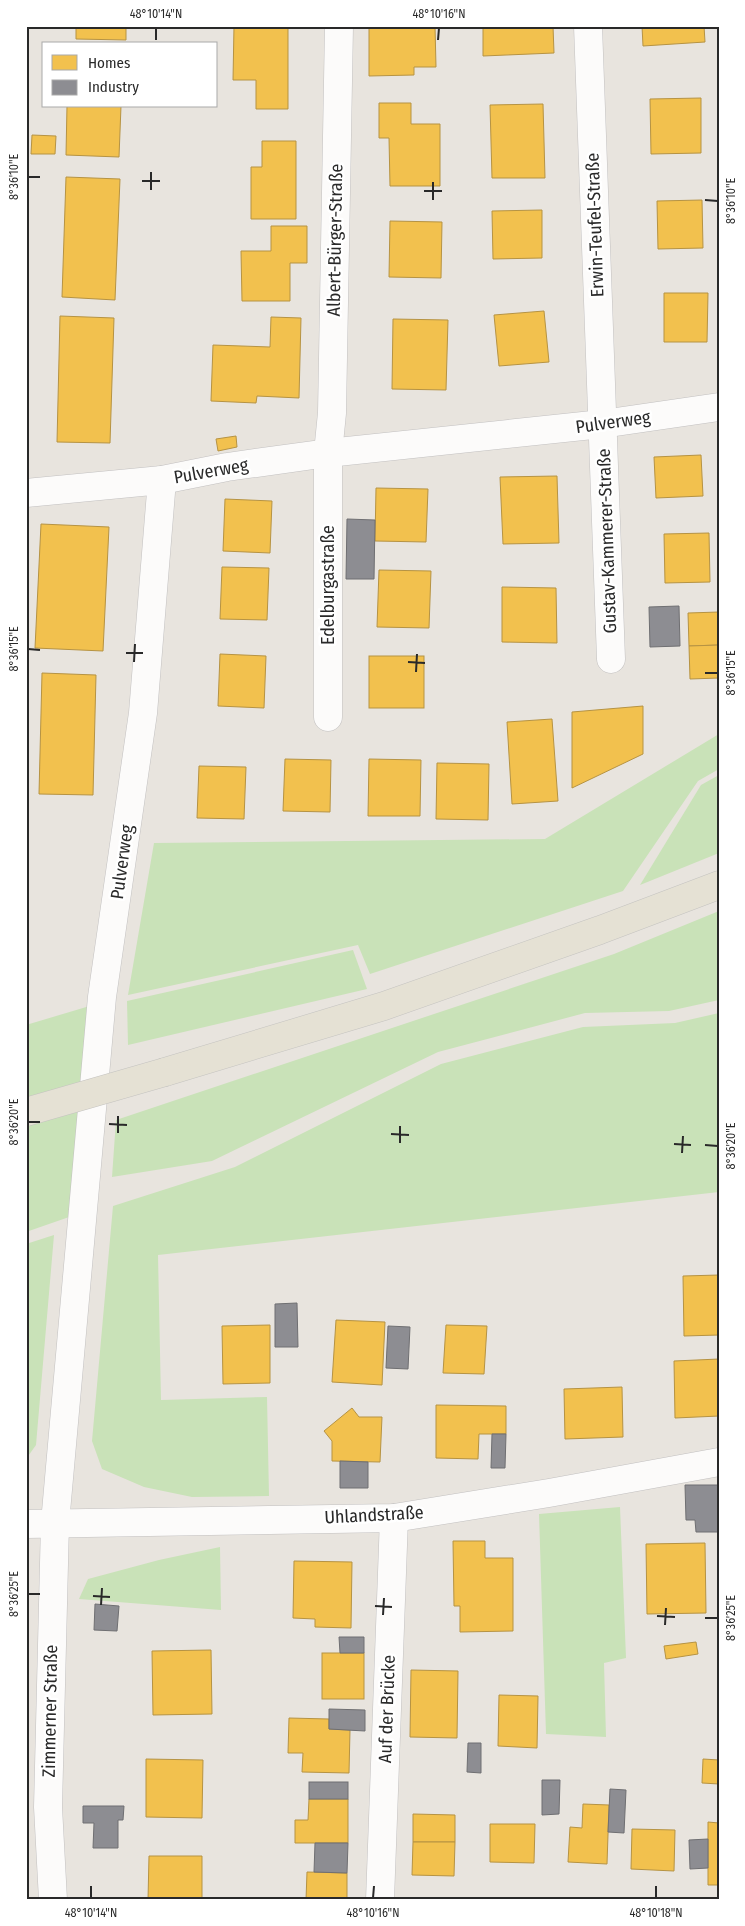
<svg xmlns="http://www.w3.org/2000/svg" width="745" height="1926" font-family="'Fira Sans Condensed',sans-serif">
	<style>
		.green { fill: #c9e2b8 }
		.homes { fill: #f2c14e; stroke: #b69343 }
		.industry { fill: #8d8d92; stroke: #6f6f72 }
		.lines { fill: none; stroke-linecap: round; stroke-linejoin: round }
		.street-casing { stroke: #c2c0c0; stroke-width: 29 }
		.primary-casing { stroke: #c4c3c0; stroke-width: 29 }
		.street { stroke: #fcfbfa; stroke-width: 28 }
		.primary { stroke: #e5e1d4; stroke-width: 28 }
		.primary-bridge-casing { stroke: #c4c3c0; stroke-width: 29; stroke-linecap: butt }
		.primary-bridge { stroke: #e5e1d4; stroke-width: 28 }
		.ticks { fill: none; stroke: #292929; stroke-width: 2 }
		.labels { text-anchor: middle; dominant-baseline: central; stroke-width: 5; stroke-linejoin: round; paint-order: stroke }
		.street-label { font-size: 18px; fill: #292929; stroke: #fff }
		.neatline { fill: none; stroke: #292929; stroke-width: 2 }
		.ticks-label { font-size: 12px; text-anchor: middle; fill: #292929 }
	</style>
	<rect width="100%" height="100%" fill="#e8e4de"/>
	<!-- green -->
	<g class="green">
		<polygon points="719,734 719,769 698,781 623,891 370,974 358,945 128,995 154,843 545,839"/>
		<polygon points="719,775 719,853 640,885 701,785"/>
		<polygon points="719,911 719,1000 669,1011 585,1013 438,1052 212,1161 112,1177 116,1120 614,954"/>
		<polygon points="353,950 367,989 128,1045 127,1001"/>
		<polygon points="93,1005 85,1086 26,1102 26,1025"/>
		<polygon points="719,1013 719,1192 158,1255 161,1400 267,1397 269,1496 192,1497 144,1487 102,1469 92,1441 113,1206 235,1167 441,1064 583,1027 675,1023"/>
		<polygon points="84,1106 72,1216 26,1232 26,1121"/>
		<polygon points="54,1235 36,1445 26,1459 26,1244"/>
		<polygon points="620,1507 626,1658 604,1663 606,1737 546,1734 539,1514"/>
		<polygon points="220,1547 221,1610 79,1599 88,1579 159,1560"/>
	</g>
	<!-- homes -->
	<g class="homes">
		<polygon points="76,26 126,26 126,40 76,39"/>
		<polygon points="234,26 288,26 288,109 256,109 256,80 233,80"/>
		<polygon points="369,26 435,26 436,67 414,67 414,75 369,76"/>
		<polygon points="483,26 553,26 554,53 483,56"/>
		<polygon points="642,26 704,26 705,42 643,46"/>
		<polygon points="701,98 701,153 651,154 650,99"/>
		<polygon points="379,103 411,103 411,124 440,124 440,186 390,186 389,138 379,138"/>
		<polygon points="543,104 545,178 492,178 490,105"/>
		<polygon points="67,106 121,106 119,157 66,155"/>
		<polygon points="32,135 56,136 55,154 31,154"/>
		<polygon points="262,141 296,141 296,219 251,219 251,167 262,167"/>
		<polygon points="66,177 120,179 115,300 62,297"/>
		<polygon points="702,200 703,248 658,249 657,201"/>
		<polygon points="542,210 542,258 493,259 492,211"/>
		<polygon points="390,221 442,222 441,278 389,277"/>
		<polygon points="271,226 307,226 307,263 290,263 290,301 242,301 241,251 271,251"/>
		<polygon points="664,293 708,293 707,342 664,342"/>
		<polygon points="544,311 549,362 499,366 494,315"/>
		<polygon points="60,316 114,318 110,443 57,442"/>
		<polygon points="271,317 301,318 299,398 257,396 256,403 211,401 213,345 270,347"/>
		<polygon points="393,319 448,320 446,390 392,389"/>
		<polygon points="236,436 237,447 218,451 216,439"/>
		<polygon points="701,455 703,496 656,498 654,457"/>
		<polygon points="557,476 559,543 503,544 500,477"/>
		<polygon points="376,488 428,489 426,542 375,541"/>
		<polygon points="225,499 272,501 270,553 223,551"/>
		<polygon points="41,524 109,527 103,651 35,648"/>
		<polygon points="709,533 710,582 665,583 664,534"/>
		<polygon points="222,567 269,568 267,620 220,619"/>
		<polygon points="379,570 431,571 429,628 377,627"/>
		<polygon points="502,587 556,588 557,643 502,642"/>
		<polygon points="719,612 719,645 689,646 688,613"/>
		<polygon points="719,645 719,678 690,679 689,646"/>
		<polygon points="220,654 266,656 264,708 218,706"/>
		<rect x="369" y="656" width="55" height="52"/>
		<polygon points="42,673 96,675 93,795 39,794"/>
		<polygon points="643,706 643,754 572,788 572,712"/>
		<polygon points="552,719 558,801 512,804 507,722"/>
		<polygon points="285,759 331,760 330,812 283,811"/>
		<polygon points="369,759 421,760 420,816 368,816"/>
		<polygon points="437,763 489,764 488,820 436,819"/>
		<polygon points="199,766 246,767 244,819 197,818"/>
		<polygon points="719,1275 719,1335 684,1336 683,1276"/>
		<polygon points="336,1320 385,1322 382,1385 332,1382"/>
		<polygon points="270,1325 270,1383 223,1384 222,1326"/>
		<polygon points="446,1325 487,1326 484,1374 443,1373"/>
		<polygon points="719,1359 719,1416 675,1418 674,1361"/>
		<polygon points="622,1387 623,1437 565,1439 564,1389"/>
		<polygon points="436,1405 506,1406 506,1434 479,1434 478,1459 436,1458"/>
		<polygon points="352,1408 359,1417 382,1417 380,1462 332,1461 332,1441 324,1431"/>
		<polygon points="453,1541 485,1541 485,1558 513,1558 513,1631 460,1632 460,1606 454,1606"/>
		<polygon points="705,1543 706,1613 647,1614 646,1544"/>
		<polygon points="294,1561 352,1562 351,1628 315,1627 315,1619 293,1618"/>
		<polygon points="696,1642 698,1654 666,1659 664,1646"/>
		<polygon points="211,1650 212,1714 153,1715 152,1651"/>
		<rect x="322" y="1653" width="42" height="46"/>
		<polygon points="411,1670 458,1671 457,1738 410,1737"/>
		<polygon points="499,1695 538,1696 537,1748 498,1746"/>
		<polygon points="289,1718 329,1719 329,1729 350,1730 349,1773 302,1772 303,1753 288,1753"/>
		<polygon points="146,1759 203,1760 202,1818 146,1817"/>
		<polygon points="703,1759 719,1760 719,1784 702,1783"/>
		<polygon points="309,1799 348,1799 348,1843 295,1843 295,1820 308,1820"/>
		<polygon points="583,1804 609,1805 607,1864 568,1862 570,1827 582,1828"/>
		<polygon points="413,1814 455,1815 455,1842 413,1842"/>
		<polygon points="708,1822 719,1823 719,1885 708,1885"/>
		<polygon points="490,1824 535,1824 534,1863 490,1862"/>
		<polygon points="632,1829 675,1830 674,1871 631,1869"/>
		<polygon points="413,1842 455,1842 454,1876 412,1875"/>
		<polygon points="149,1856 202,1856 202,1900 148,1900"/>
		<polygon points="307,1872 347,1873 347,1900 306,1900"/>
	</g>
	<!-- industry -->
	<g class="industry">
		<polygon points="347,519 375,520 374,579 346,579"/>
		<polygon points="679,606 680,646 650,647 649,607"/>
		<polygon points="297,1303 298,1347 275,1347 275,1304"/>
		<polygon points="388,1326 410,1327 408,1369 386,1368"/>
		<polygon points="492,1434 506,1434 505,1468 491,1468"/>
		<polygon points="340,1461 368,1462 368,1488 340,1488"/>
		<polygon points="685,1485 719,1485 719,1532 696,1532 695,1520 686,1520"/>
		<polygon points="95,1604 119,1606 117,1631 94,1630"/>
		<polygon points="339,1637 364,1637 364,1653 340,1653"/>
		<polygon points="329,1709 365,1710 365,1731 329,1729"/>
		<polygon points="468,1743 481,1743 481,1773 467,1772"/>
		<polygon points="542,1780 560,1780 559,1814 542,1815"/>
		<rect x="309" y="1782" width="39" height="17"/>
		<polygon points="610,1789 626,1790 624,1833 608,1832"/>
		<polygon points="83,1806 124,1806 123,1820 118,1820 118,1848 93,1848 94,1823 83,1823"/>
		<polygon points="708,1839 708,1868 690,1869 689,1840"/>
		<polygon points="315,1843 348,1843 347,1873 314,1872"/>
	</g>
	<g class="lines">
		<!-- street casing -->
		<g class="street-casing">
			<g id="street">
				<polyline points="588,26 611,659"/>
				<polyline points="26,493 162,480 227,467 328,453 602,424 719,407"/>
				<polyline points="328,717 328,453 332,413 339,26"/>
				<polyline points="26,1524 394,1518 549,1493 719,1462"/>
				<polyline points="53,1900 48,1807 55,1523 102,997 143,713 162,480"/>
				<polyline points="380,1900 394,1518"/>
			</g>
		</g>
		<!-- primary casing -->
		<g class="primary-casing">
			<polyline id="primary" points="165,1072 384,1006 600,930 719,885"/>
		</g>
		<!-- street -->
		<use href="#street" class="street"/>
		<!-- primary -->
		<use href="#primary" class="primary"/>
		<!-- primary-bridge casing -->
		<g class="primary-bridge-casing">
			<polyline id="primary-bridge" points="26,1112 165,1072"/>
		</g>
		<!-- primary-bridge -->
		<use href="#primary-bridge" class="primary-bridge"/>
	</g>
	<!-- ticks -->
	<path class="ticks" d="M156 40V28M438 40 439 28M28 177H40M142 181H160M151 190V172M424 191H442M433 200V182M705 200 718 201M28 649 40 650M126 653H143M134 662 135 644M408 662 425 663M416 672 417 654M705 673H718M28 1122H40M109 1124 127 1125M118 1133V1116M391 1134 409 1135M400 1143V1126M674 1144 691 1145M705 1145 718 1146M682 1153 683 1136M28 1594H40M93 1596 110 1597M101 1605 102 1588M375 1606 392 1607M383 1615 384 1598M657 1616 675 1617M705 1618H718M665 1625 666 1608M91 1898V1886M373 1898 374 1886M656 1898V1886"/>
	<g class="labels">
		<!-- street labels -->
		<g class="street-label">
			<text transform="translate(595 225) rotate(-92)">Erwin-Teufel-Straße</text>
			<text transform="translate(335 240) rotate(-89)">Albert-Bürger-Straße</text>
			<text transform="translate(613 422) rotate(-8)">Pulverweg</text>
			<text transform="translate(211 471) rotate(-10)">Pulverweg</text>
			<text transform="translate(607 541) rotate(-92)">Gustav-Kammerer-Straße</text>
			<text transform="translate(328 585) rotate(-90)">Edelburgastraße</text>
			<text transform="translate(122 862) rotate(-82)">Pulverweg</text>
			<text transform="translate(374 1515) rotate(-3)">Uhlandstraße</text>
			<text transform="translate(387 1709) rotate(-88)">Auf der Brücke</text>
			<text transform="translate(50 1711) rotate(-89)">Zimmerner Straße</text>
		</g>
	</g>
	<!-- border -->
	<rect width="745" height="1926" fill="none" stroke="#ffffff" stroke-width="55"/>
	<!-- legend -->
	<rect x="42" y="42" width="175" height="65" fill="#ffffff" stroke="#a9a9a9"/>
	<rect x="52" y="55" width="25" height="15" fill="#f2c14e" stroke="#a9a9a9"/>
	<text x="88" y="68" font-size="15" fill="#292929">Homes</text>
	<rect x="52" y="80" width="25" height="15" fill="#8d8d92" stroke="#a9a9a9"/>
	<text x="88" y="92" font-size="15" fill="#292929">Industry</text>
	<rect x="28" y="28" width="690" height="1870" class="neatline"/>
	<g class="ticks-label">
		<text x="156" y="18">48°10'14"N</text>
		<text x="439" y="18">48°10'16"N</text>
		<text transform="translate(14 177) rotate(-90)" y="4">8°36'10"E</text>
		<text transform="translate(731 201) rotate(-90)" y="4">8°36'10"E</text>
		<text transform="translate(14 649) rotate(-90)" y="4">8°36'15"E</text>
		<text transform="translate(731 673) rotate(-90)" y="4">8°36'15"E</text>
		<text transform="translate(14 1122) rotate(-90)" y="4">8°36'20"E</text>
		<text transform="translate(731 1146) rotate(-90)" y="4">8°36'20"E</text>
		<text transform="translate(14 1594) rotate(-90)" y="4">8°36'25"E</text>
		<text transform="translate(731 1618) rotate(-90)" y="4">8°36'25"E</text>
		<text x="91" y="1917">48°10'14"N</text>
		<text x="373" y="1917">48°10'16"N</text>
		<text x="656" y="1917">48°10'18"N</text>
	</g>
</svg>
